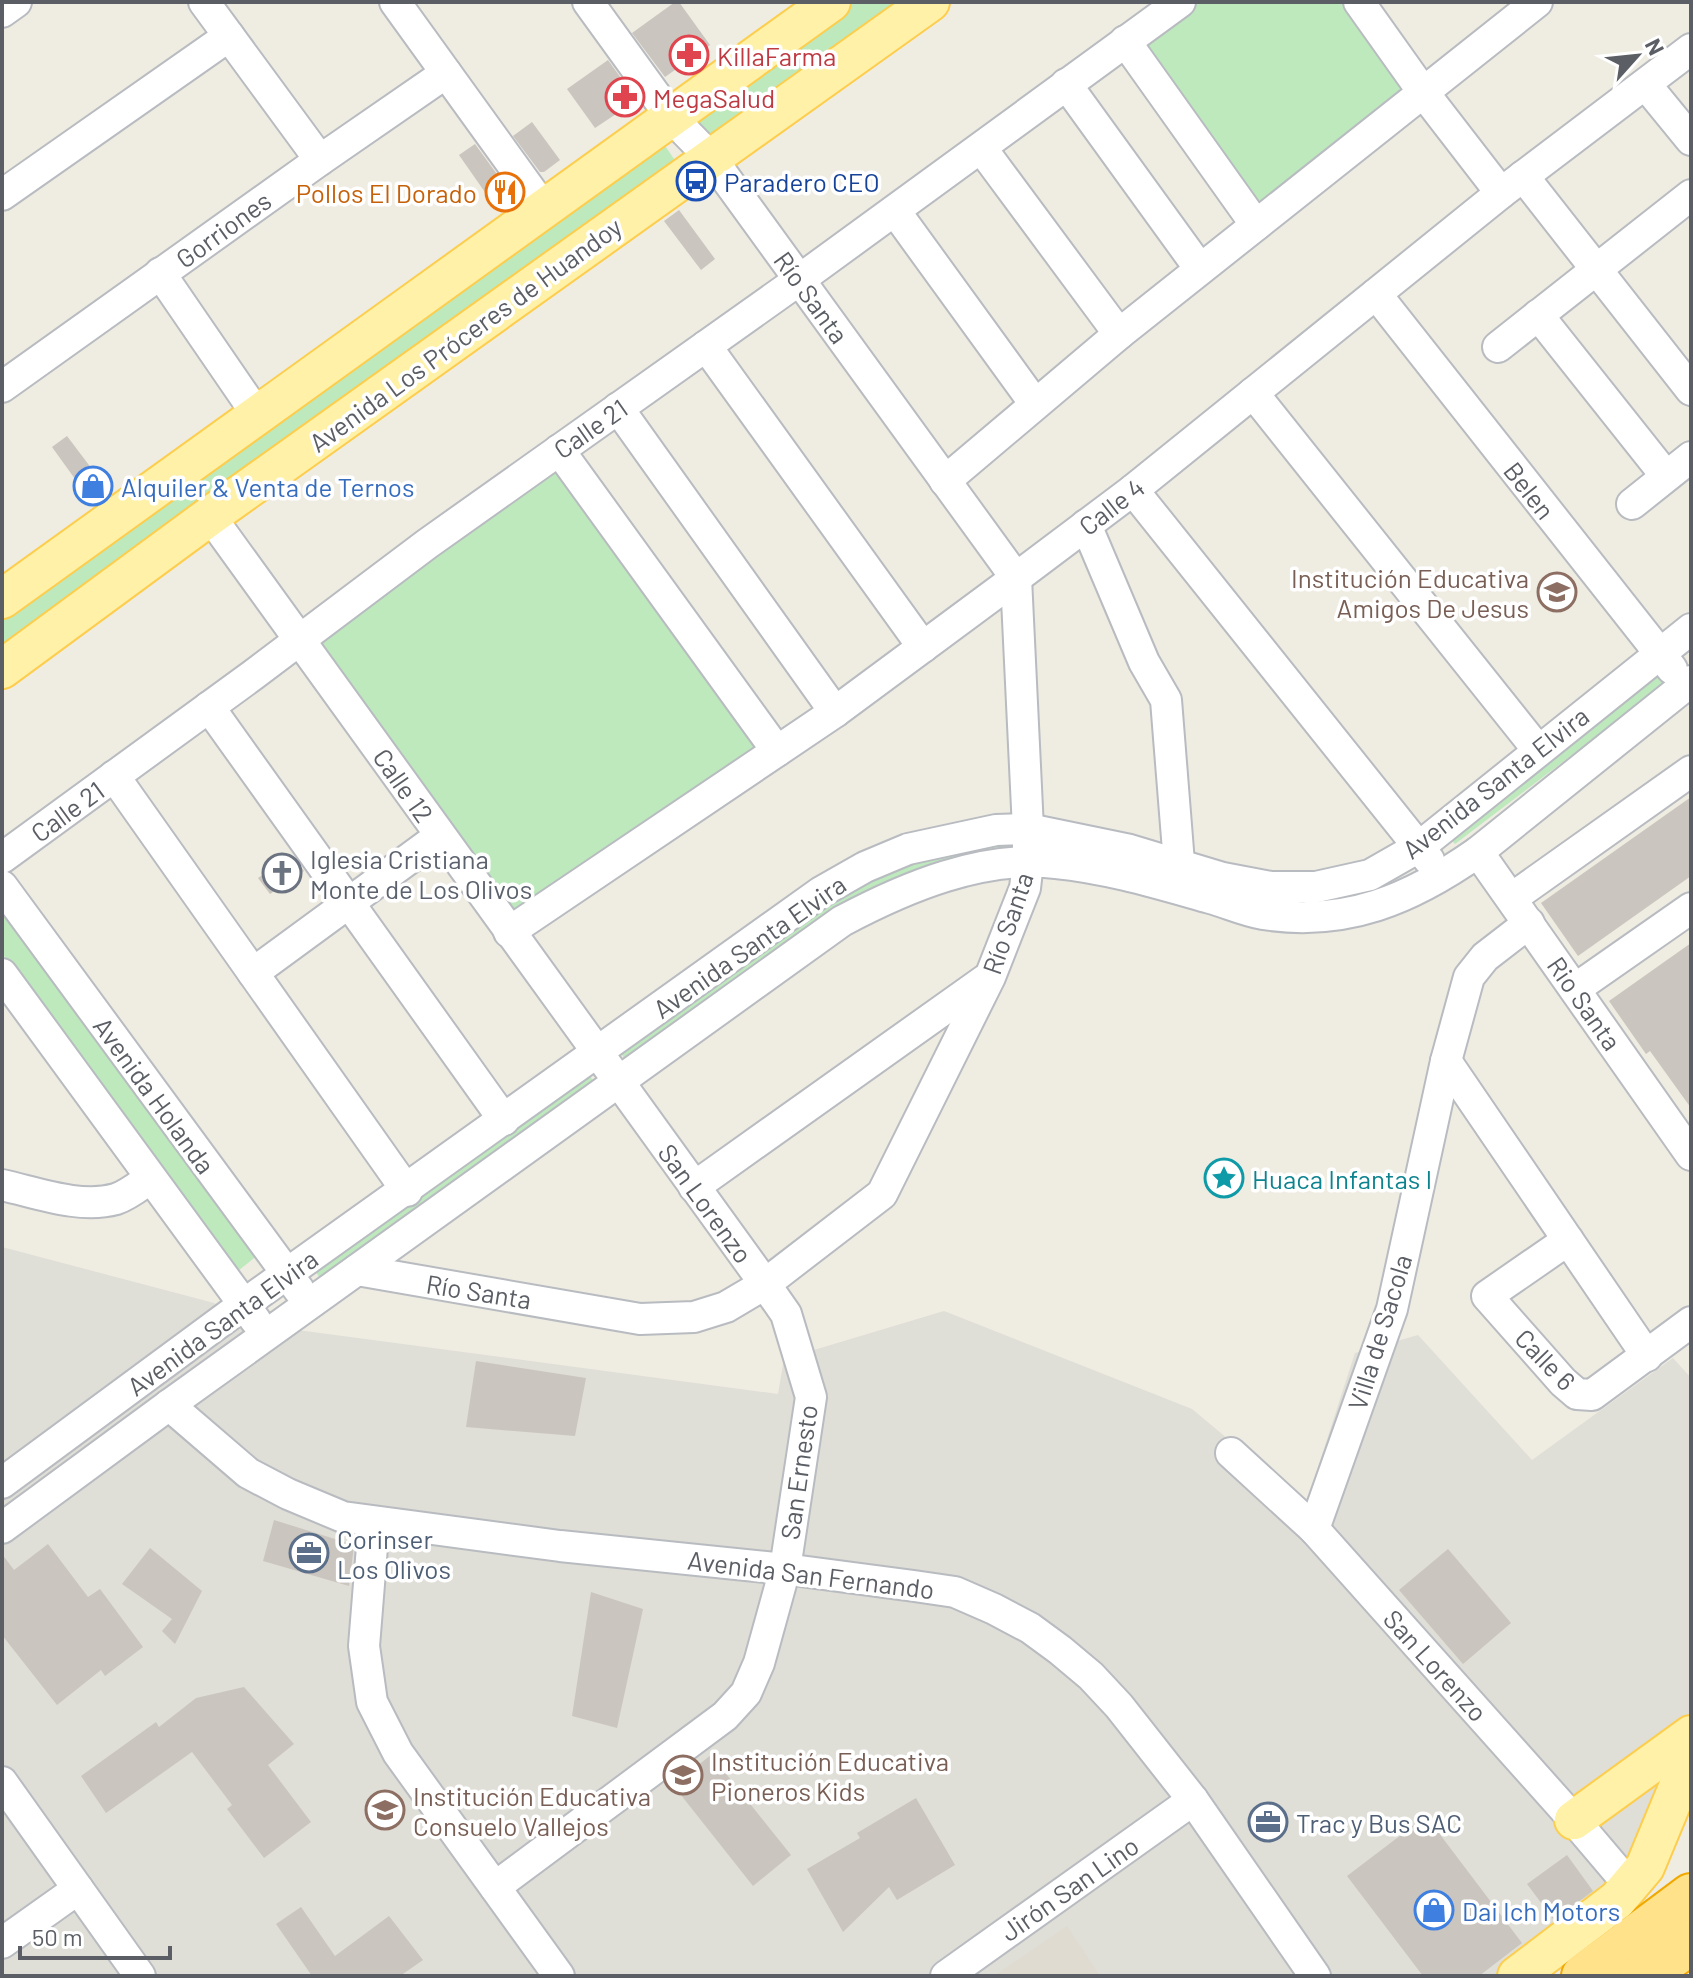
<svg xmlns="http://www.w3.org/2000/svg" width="1693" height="1978" font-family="Barlow,sans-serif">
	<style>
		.industrial { fill: #dfded7 }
		.education { fill: #dfdbd1 }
		.green { fill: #bde9bd }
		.building { fill: #cac6bf }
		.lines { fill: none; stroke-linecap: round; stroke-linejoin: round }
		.minor-casing { stroke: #b8bbc0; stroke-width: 34 }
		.major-casing { stroke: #fdcd4d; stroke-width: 42 }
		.highway-casing { stroke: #f1a800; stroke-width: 48 }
		.minor { stroke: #fff; stroke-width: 30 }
		.major { stroke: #fff1a7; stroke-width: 38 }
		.highway { stroke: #ffe289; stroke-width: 44 }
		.labels { text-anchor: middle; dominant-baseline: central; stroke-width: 7; stroke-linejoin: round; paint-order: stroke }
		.health-label { font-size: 26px; fill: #be3a42; stroke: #fff; text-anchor: start }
		.transit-label { font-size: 26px; fill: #164399; stroke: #fff; text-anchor: start }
		.food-label { font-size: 26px; fill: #c56008; stroke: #fff; text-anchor: end }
		.street-label { font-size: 26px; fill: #5b5f65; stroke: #fff }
		.shop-label { font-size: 26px; fill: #366cbe; stroke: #fff; text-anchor: start }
		.education-label { font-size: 26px; fill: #785e54; stroke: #fff; text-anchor: start }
		.worship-label { font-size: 26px; fill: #5b616d; stroke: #fff; text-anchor: start }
		.culture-label { font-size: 26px; fill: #0d838f; stroke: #fff; text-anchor: start }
		.service-label { font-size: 26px; fill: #4e5e75; stroke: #fff; text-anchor: start }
	</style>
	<rect width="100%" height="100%" fill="#efece2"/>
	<!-- industrial -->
	<polygon class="industrial" points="2,1247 214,1303 245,1323 778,1394 784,1359 944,1311 1192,1409 1306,1504 1355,1353 1418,1335 1532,1460 1673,1358 1691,1378 1691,1809 1654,1889 1541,1976 2,1976"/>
	<!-- education -->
	<polygon class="education" points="1067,1926 1100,1976 994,1976"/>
	<!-- green -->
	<g class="green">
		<polygon points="841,2 896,2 705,139 689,117"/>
		<polygon points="1200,2 1353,2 1415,90 1260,215 1141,46"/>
		<polygon points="657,134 674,159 673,163 2,647 2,608"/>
		<polygon points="559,459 769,744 516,922 308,640"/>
		<polygon points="1659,667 1668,682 1455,844 1448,836"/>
		<polygon points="1006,842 1008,846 1007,852 934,865 627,1062 617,1048 812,906 917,854"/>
		<polygon points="2,899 258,1255 233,1275 2,953"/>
		<polygon points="586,1072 595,1082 322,1281 315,1271"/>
	</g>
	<!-- building -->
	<g class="building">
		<polygon points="675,2 679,2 710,45 665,77 632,33"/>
		<polygon points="608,60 631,92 628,106 595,128 567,89"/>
		<polygon points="532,122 560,160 544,172 540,172 513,136"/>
		<polygon points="475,144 510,192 506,200 496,208 459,155"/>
		<polygon points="679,210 715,259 701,270 664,221"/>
		<polygon points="67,436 104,485 88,497 52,447"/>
		<polygon points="1691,797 1691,876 1578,956 1541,903"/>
		<polygon points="292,855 304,871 270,894 258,878"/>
		<polygon points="1691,943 1691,1108 1650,1051 1646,1054 1609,1001"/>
		<polygon points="476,1361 586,1378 575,1436 466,1427"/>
		<polygon points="274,1520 354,1545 349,1586 263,1561"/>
		<polygon points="48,1544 88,1597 100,1589 143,1647 105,1676 101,1670 57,1705 2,1635 2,1554 14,1570"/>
		<polygon points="150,1548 202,1591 175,1644 162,1631 172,1619 122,1584"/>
		<polygon points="1448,1549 1511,1623 1463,1664 1399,1590"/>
		<polygon points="591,1592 643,1609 617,1728 572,1716"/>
		<polygon points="244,1687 294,1744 268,1765 311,1822 264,1858 227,1809 232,1805 192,1752 106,1813 81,1776 156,1722 159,1727 196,1698"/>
		<polygon points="711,1755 791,1855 753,1886 673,1785"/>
		<polygon points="916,1798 955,1865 897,1900 889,1887 843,1932 807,1869 860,1838 857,1833"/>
		<polygon points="1426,1816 1522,1943 1479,1976 1423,1976 1347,1876"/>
		<polygon points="1567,1855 1593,1891 1554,1920 1527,1884"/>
		<polygon points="301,1907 335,1956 389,1916 423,1960 400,1976 312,1976 276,1924"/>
	</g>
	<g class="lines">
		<!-- minor casing -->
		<g class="minor-casing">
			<g id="minor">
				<polyline points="204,2 320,160"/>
				<polyline points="395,2 545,210"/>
				<polyline points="1359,2 1423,92 1501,193"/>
				<polyline points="2,12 16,2"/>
				<polyline points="1125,41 1256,225"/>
				<polyline points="1066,84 1200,269"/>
				<polyline points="1646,85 1691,140"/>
				<polyline points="982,149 1119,334"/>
				<polyline points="1523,176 1691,390"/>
				<polyline points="2,195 229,36"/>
				<polyline points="895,211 1035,404"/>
				<polyline points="160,273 256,413"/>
				<polyline points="1376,294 1672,669"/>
				<polyline points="1538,315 1666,476"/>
				<polyline points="706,346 923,647"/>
				<polyline points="1498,347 1691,195"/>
				<polyline points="2,387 320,160 446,73"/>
				<polyline points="1253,393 1538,750"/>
				<polyline points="618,408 835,712"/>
				<polyline points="559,450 777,751"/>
				<polyline points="945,481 1119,334 1537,2"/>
				<polyline points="1133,490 1429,860"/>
				<polyline points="1632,504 1691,457"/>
				<polyline points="210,516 765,1284 786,1314 811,1397 785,1569 759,1663 746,1693 725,1716 495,1887"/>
				<polyline points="1086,525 1144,662 1166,700 1179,863"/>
				<polyline points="209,707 504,1120"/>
				<polyline points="114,776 407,1191"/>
				<polyline points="1478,852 1691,1155"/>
				<polyline points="2,858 253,675 427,544 799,280 1180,2"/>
				<polyline points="2,886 299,1290"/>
				<polyline points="1512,898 1691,771"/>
				<polyline points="509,932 835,712 1016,578 1133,490 1501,193 1691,49"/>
				<polyline points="253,973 440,836"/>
				<polyline points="2,974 256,1321"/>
				<polyline points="1575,989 1691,908"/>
				<polyline points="1446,1061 1647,1356"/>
				<path d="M2 1185C38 1193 80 1209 116 1199 128 1195 139 1186 149 1179"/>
				<polyline points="694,1187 985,980"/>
				<polyline points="1568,1240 1487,1296 1563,1382 1577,1394 1592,1395 1691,1322"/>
				<polyline points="357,1270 640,1319 694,1317 726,1307 765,1284 882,1194 990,977 1010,926 1025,888 1028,862 1028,829 1016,578 711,158 672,118 588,2"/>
				<polyline points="169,1405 248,1473 288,1494 343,1517 560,1546 785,1569 914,1586 955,1592 994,1609 1030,1628 1060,1650 1091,1676 1119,1706 1193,1800 1315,1976"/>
				<polyline points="1231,1453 1314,1529 1574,1820 1630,1886"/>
				<polyline points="2,1483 243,1305 821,892 865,867 908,849 996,830 1028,829 1130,850 1223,878 1271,887 1316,887 1370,875 1419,847 1691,629"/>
				<polyline points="374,1522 364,1646 372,1702 398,1753 559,1976"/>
				<path d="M2 1528 169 1405 842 921C906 887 982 855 1056 863 1108 868 1160 884 1210 898 1228 903 1245 911 1263 914 1346 927 1411 899 1478 852L1691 681"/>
				<polyline points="1314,1529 1392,1309 1446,1061 1469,977 1485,957 1529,923"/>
				<polyline points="2,1782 140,1976"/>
				<polyline points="2,1943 78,1889"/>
				<polyline points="946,1976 1193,1800"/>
			</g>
		</g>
		<!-- major casing -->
		<g class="major-casing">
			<g id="major">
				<path d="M2 599C277 398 556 203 831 2"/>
				<polyline points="2,669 210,516 930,2"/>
				<polyline points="1574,1820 1691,1735"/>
				<polyline points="1517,1976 1617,1900 1645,1867 1691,1756"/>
			</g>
		</g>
		<!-- highway casing -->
		<g class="highway-casing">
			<g id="highway">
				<polyline points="1584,1976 1691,1896"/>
				<polyline points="1642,1976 1691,1942"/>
			</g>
		</g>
		<!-- minor -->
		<use href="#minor" class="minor"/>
		<!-- major -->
		<use href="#major" class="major"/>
		<!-- highway -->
		<use href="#highway" class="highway"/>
	</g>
	<!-- icons -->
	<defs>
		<g id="pharmacy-ring" transform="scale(2)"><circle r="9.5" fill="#fff" stroke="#e0444e" stroke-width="1.5"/><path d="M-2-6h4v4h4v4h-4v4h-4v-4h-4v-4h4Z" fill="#e0444e"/></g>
		<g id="bus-ring" transform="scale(2)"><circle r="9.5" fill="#fff" stroke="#1a4fb4" stroke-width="1.5"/><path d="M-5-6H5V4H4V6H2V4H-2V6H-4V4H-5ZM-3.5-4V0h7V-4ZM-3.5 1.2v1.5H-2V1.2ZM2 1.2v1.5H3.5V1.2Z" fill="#1a4fb4"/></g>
		<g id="restaurant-ring" transform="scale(2)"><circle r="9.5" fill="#fff" stroke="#e8710a" stroke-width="1.5"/><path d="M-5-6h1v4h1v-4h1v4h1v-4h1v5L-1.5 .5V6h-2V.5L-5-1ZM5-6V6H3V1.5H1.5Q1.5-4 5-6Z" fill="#e8710a"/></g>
		<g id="shop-ring" transform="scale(2)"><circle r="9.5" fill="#fff" stroke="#3f7fe0" stroke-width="1.5"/><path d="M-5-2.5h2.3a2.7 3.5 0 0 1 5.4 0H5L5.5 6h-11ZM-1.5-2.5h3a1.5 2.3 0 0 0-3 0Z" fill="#3f7fe0"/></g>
		<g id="school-ring" transform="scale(2)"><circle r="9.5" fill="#fff" stroke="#8d6e63" stroke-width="1.5"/><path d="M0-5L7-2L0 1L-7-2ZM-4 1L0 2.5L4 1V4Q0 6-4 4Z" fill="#8d6e63"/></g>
		<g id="church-ring" transform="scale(2)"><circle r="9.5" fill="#fff" stroke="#6b7280" stroke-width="1.5"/><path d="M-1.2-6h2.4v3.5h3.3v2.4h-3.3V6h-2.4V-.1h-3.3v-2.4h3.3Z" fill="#6b7280"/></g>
		<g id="sight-ring" transform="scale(2)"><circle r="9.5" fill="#fff" stroke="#0f9aa8" stroke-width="1.5"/><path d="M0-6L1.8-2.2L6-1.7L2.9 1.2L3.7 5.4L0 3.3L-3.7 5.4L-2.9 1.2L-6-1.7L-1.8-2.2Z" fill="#0f9aa8"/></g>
		<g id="office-ring" transform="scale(2)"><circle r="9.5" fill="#fff" stroke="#5c6f8a" stroke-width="1.5"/><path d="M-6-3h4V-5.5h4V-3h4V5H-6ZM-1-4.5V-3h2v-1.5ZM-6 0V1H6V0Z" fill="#5c6f8a"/></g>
	</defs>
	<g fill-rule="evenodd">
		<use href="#pharmacy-ring" x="689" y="55"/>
		<use href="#pharmacy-ring" x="625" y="97"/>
		<use href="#bus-ring" x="696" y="181"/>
		<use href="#restaurant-ring" x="505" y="192"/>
		<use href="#shop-ring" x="93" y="486"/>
		<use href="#school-ring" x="1557" y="592"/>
		<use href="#church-ring" x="282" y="873"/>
		<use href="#sight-ring" x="1224" y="1178"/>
		<use href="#office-ring" x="309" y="1553"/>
		<use href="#school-ring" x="683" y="1775"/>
		<use href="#school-ring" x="385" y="1810"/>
		<use href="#office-ring" x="1268" y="1822"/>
		<use href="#shop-ring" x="1434" y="1910"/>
	</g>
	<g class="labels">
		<!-- health labels -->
		<g class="health-label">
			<text x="717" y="55">KillaFarma</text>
			<text x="653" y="97">MegaSalud</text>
		</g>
		<!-- transit labels -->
		<g class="transit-label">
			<text x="724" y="181">Paradero CEO</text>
		</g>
		<!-- food labels -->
		<g class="food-label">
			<text x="477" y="192">Pollos El Dorado</text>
		</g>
		<!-- street labels -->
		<g class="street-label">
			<text transform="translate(223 229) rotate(-36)">Gorriones</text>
			<text transform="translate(812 297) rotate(54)">Río Santa</text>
			<text transform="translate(465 334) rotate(-36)">Avenida Los Próceres de Huandoy</text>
			<text transform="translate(590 428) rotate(-35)">Calle 21</text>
			<text transform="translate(1530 490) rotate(52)">Belen</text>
			<text transform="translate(1111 506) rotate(-38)">Calle 4</text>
			<text transform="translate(1495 782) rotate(-38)">Avenida Santa Elvira</text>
			<text transform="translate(404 785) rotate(55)">Calle 12</text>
			<text transform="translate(67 811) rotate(-36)">Calle 21</text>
			<text transform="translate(1007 923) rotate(-71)">Río Santa</text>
			<text transform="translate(749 946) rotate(-35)">Avenida Santa Elvira</text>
			<text transform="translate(1585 1003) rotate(55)">Rio Santa</text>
			<text transform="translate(155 1095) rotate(54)">Avenida Holanda</text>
			<text transform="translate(706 1203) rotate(54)">San Lorenzo</text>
			<text transform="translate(479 1291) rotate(9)">Río Santa</text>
			<text transform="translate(222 1322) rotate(-36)">Avenida Santa Elvira</text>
			<text transform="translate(1379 1332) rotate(-73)">Villa de Sacola</text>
			<text transform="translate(1546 1359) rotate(46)">Calle 6</text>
			<text transform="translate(798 1472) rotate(-82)">San Ernesto</text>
			<text transform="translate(811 1574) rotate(7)">Avenida San Fernando</text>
			<text transform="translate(1436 1665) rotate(48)">San Lorenzo</text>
			<text transform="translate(1069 1888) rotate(-35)">Jirón San Lino</text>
		</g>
		<!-- shop labels -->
		<g class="shop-label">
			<text x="121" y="486">Alquiler &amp; Venta de Ternos</text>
			<text x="1462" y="1910">Dai Ich Motors</text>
		</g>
		<!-- education labels -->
		<g class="education-label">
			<text x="1529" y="577" text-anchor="end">Institución Educativa<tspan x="1529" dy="30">Amigos De Jesus</tspan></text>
			<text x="711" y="1760">Institución Educativa<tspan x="711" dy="30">Pioneros Kids</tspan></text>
			<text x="413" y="1795">Institución Educativa<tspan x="413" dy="30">Consuelo Vallejos</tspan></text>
		</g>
		<!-- worship labels -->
		<g class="worship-label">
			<text x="310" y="858">Iglesia Cristiana<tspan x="310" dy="30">Monte de Los Olivos</tspan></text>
		</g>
		<!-- culture labels -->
		<g class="culture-label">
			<text x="1252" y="1178">Huaca Infantas I</text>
		</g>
		<!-- service labels -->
		<g class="service-label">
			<text x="337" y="1538">Corinser<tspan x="337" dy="30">Los Olivos</tspan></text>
			<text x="1296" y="1822">Trac y Bus SAC</text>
		</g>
	</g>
	<!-- border -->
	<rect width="1693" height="1978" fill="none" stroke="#5b5f65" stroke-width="8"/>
	<!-- north arrow -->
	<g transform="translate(1637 56) rotate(63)" stroke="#ffffff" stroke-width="6" paint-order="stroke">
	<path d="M0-6L14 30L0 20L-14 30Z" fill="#5b5f65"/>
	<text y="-12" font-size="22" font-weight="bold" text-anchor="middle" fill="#5b5f65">N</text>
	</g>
	<!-- scale -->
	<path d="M20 1946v12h150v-12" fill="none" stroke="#5b5f65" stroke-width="4"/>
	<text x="32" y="1946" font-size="24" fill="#5b5f65" stroke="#ffffff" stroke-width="6" paint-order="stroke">50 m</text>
</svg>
